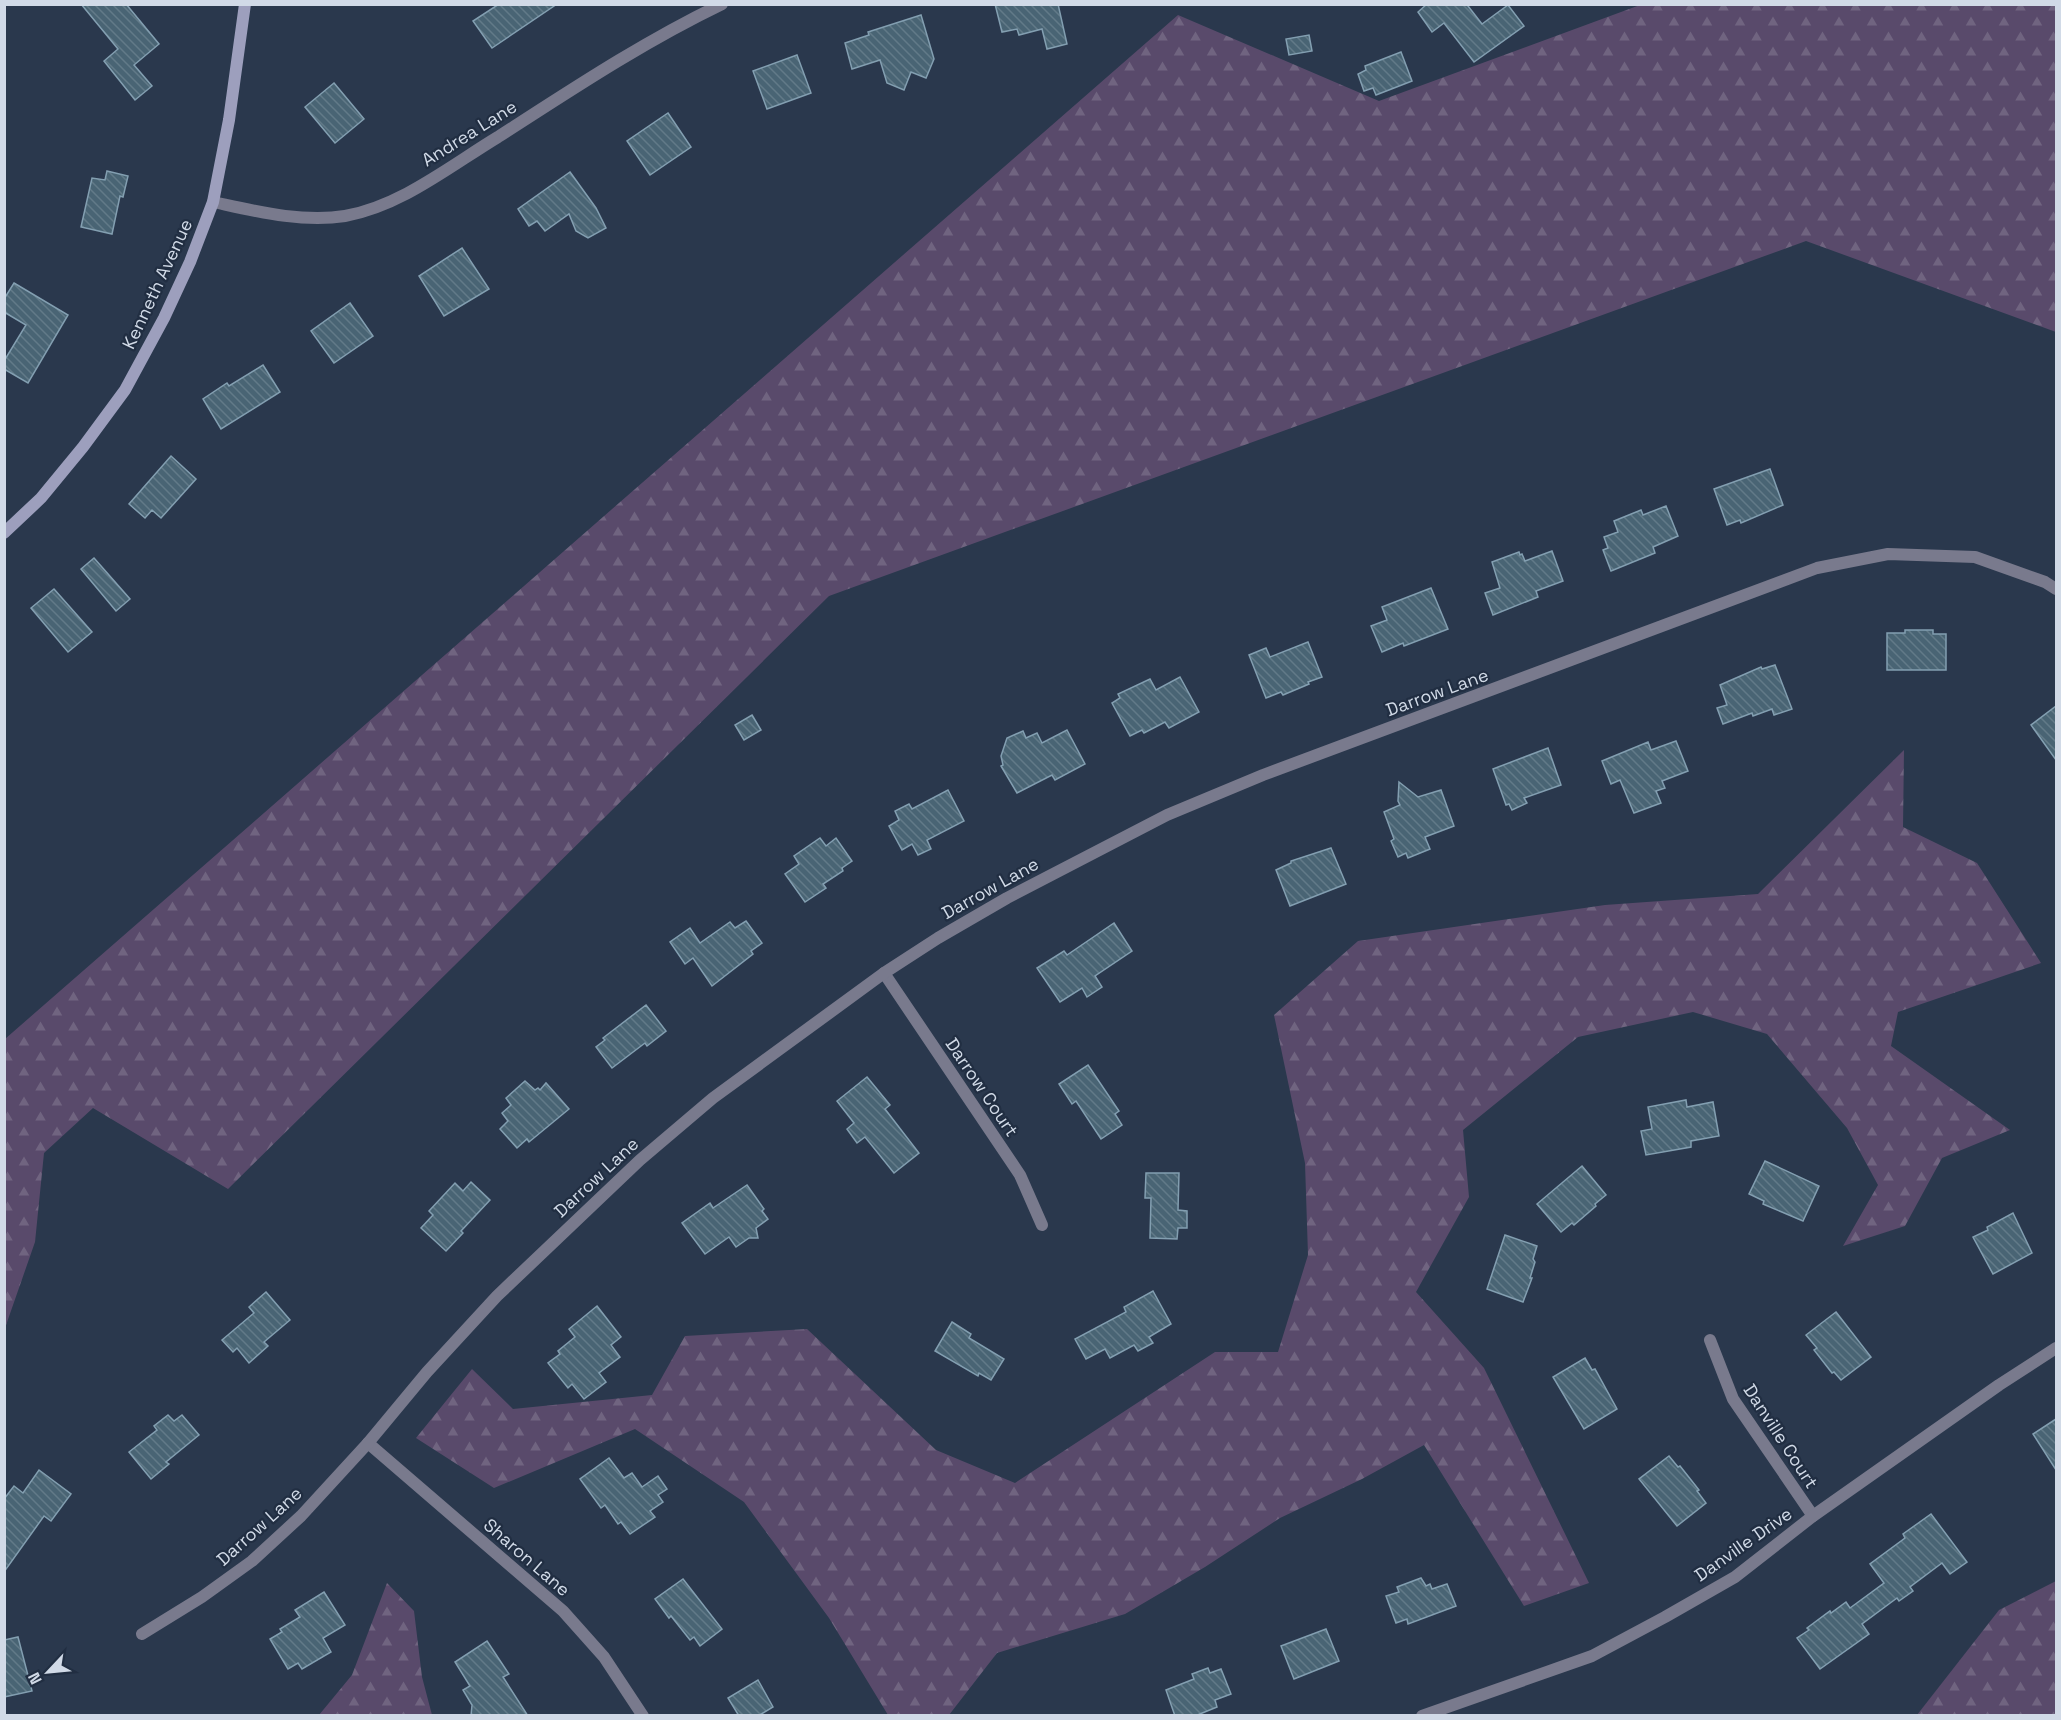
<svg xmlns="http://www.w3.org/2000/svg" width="2061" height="1720" font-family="'Space Grotesk',sans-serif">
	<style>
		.forest { fill: url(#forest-firs) }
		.building { fill: url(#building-back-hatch); stroke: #839fb1; stroke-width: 1.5 }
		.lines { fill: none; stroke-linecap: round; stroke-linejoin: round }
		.street { stroke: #797a8d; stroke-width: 12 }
		.secondary { stroke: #9d9fbd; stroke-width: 12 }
		.labels { text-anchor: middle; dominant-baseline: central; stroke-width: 4.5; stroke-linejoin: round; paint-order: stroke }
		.street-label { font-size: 18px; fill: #d1dae7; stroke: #212e42 }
	</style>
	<defs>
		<pattern id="forest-firs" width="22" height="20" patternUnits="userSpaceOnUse" patternTransform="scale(1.5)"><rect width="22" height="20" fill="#594a6b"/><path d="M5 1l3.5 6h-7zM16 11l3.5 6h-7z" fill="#706480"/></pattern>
		<pattern id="building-back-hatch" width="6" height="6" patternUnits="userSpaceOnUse" patternTransform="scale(1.5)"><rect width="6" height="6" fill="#496474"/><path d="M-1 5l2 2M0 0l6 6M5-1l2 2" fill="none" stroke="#627a88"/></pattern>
	</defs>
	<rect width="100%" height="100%" fill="#2a384d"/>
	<!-- forest -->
	<g class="forest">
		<polygon points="1640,5 2056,5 2056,332 1806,241 829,596 228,1189 93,1108 44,1153 35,1242 5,1328 5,1039 1178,15 1379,101"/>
		<polygon points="1904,750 1903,827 1977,863 2041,963 1898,1012 1891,1046 2010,1130 1942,1158 1905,1226 1843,1246 1878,1185 1847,1128 1767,1034 1693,1012 1578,1037 1463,1130 1469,1197 1416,1292 1484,1368 1589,1583 1524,1606 1424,1445 1362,1479 1280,1518 1205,1567 1125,1614 997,1653 949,1715 888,1715 829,1618 744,1502 635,1429 494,1488 416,1438 472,1369 513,1409 652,1395 685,1336 807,1329 936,1450 1015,1483 1215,1352 1278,1352 1308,1255 1305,1163 1274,1015 1358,941 1605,905 1758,894"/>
		<polygon points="2056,1581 2056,1715 1917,1715 1999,1610"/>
		<polygon points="387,1583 414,1611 422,1677 432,1715 319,1715 352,1675"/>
	</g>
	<!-- building -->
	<g class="building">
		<polygon points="81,4 126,4 159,44 134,65 152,86 135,100 104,61 118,49"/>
		<polygon points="499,4 557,4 492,48 473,21"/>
		<polygon points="995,4 1058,4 1067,44 1047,49 1042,29 1019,35 1017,29 1002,32"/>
		<polygon points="1427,4 1470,4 1468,6 1482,24 1508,5 1524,26 1474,62 1444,23 1432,32 1418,12"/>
		<polygon points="921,15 934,59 926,78 911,72 904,90 887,83 880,60 852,69 845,43 869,35 868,32"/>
		<polygon points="1309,35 1312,51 1289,55 1286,39"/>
		<polygon points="1401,52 1412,81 1376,95 1373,88 1364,91 1358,74 1366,70 1365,66"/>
		<polygon points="797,55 811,93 767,109 753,71"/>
		<polygon points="334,83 364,119 335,143 305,107"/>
		<polygon points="668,113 691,147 650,175 627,141"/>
		<polygon points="107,171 128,176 123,197 120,196 112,234 81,227 92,178 105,180"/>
		<polygon points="570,172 596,208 606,228 588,238 576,231 569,214 545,231 537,221 529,226 518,209"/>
		<polygon points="462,248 489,289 444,316 419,276"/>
		<polygon points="14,283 68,315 28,383 4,369 4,361 26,325 4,312 4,299"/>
		<polygon points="350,303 373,336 334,363 311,331"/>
		<polygon points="263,365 280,392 221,429 203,399 227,383 229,386"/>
		<polygon points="171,456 196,479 161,518 152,510 145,518 129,504"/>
		<polygon points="1770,469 1783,505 1741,523 1740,520 1727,525 1714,489"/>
		<polygon points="1666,506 1678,536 1653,547 1655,553 1611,571 1603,550 1608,548 1604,537 1618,532 1614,521 1641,510 1643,515"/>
		<polygon points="1552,551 1563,581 1536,591 1538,597 1493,615 1485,593 1500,588 1492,562 1519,552 1520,555 1522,554 1525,561"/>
		<polygon points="94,558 130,599 116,611 81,569"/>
		<polygon points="1431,588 1448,629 1404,646 1403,643 1382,652 1371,626 1387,620 1382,607"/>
		<polygon points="54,589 92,632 68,652 31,608"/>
		<polygon points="1905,630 1933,630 1933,634 1946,634 1946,670 1887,670 1887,633 1905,633"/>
		<polygon points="1308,642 1322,677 1308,682 1309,684 1283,695 1281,692 1266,698 1249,655 1266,648 1270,657"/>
		<polygon points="1775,665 1792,709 1774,715 1772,709 1753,716 1752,713 1723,724 1717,708 1727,705 1720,685 1761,667 1762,669"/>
		<polygon points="1180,677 1199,712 1169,728 1165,722 1144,733 1142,730 1130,736 1112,703 1120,698 1118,694 1150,679 1156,690"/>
		<polygon points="2056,706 2056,760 2031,725"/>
		<polygon points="752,715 761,730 744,740 735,725"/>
		<polygon points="1067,730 1085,764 1055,780 1052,775 1017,793 1001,766 1003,765 1001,756 1007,738 1023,731 1026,738 1037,733 1042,743"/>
		<polygon points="1676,741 1688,771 1662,781 1665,788 1656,791 1661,803 1634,813 1620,780 1611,784 1602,761 1648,742 1651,750"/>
		<polygon points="1548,748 1561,785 1524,798 1527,803 1512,810 1509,804 1506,805 1493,769"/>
		<polygon points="1399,782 1418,797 1441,790 1454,826 1425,837 1430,849 1408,858 1406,853 1398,857 1391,841 1394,839 1384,812 1400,805 1398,801"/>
		<polygon points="948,790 964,821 927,840 931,849 918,855 912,844 902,850 889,826 899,820 895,811 909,804 912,809"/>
		<polygon points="820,838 826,846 836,838 852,861 842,868 843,871 823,884 826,888 805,902 785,874 799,864 794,856"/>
		<polygon points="1331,848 1346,884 1290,906 1276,870 1291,863 1291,861"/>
		<polygon points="746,921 762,943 751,951 753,954 712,986 693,958 685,964 670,942 690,928 700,943 730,922 735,928"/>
		<polygon points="1114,923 1132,951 1095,976 1102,987 1087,997 1082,988 1060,1002 1037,968 1064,951 1067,955"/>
		<polygon points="646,1005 666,1031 647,1046 645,1043 612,1068 596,1047 605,1040 603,1038"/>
		<polygon points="1088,1065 1119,1111 1115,1114 1122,1125 1101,1139 1076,1101 1072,1104 1059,1084"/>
		<polygon points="867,1077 890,1105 885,1109 919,1153 894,1173 865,1137 857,1143 847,1129 854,1123 837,1101"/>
		<polygon points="525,1081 535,1090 538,1088 540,1090 546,1083 569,1109 529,1142 527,1139 517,1148 500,1129 508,1121 502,1113 511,1105 506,1098"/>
		<polygon points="1686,1100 1687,1107 1713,1102 1719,1136 1691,1141 1691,1147 1646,1155 1641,1131 1652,1129 1648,1107"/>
		<polygon points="1765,1161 1819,1186 1803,1221 1763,1204 1764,1201 1749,1194"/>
		<polygon points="1582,1166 1606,1195 1595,1204 1596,1206 1574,1225 1572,1223 1561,1232 1537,1204"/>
		<polygon points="1146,1173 1179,1173 1178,1210 1187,1211 1187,1228 1178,1228 1177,1239 1150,1238 1151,1198 1145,1198"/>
		<polygon points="471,1182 490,1200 461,1231 463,1233 446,1251 421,1228 433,1215 429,1211 455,1183 463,1191"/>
		<polygon points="747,1185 764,1209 762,1211 768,1219 756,1228 758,1238 749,1238 736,1247 729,1237 705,1254 682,1223 710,1203 713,1208"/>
		<polygon points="2013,1213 2032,1253 1993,1274 1973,1237 1988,1230 1987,1227"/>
		<polygon points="1505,1235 1537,1246 1533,1259 1535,1262 1530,1278 1532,1278 1523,1302 1487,1289"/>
		<polygon points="1153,1291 1171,1324 1149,1337 1153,1343 1138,1351 1134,1345 1110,1358 1105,1349 1086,1359 1075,1339 1126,1312 1124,1307"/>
		<polygon points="266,1292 290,1320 264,1342 268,1346 249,1363 237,1348 233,1352 222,1340 254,1313 249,1307"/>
		<polygon points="597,1306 621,1337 611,1345 620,1357 599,1373 606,1382 584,1399 572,1384 568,1388 548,1363 560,1354 558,1351 575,1337 569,1329"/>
		<polygon points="1836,1312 1871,1357 1841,1380 1834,1372 1832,1373 1814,1350 1817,1348 1806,1335"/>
		<polygon points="952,1322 971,1334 969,1338 1004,1359 991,1380 979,1373 978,1376 935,1351"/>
		<polygon points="1585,1358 1592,1370 1595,1369 1617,1409 1584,1429 1553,1377"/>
		<polygon points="168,1415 174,1421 182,1415 199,1435 166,1462 169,1464 151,1479 129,1452 157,1430 154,1426"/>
		<polygon points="2056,1419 2056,1470 2033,1434"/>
		<polygon points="1669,1456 1678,1467 1680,1466 1699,1490 1697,1491 1706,1503 1677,1526 1639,1479"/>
		<polygon points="609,1458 624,1478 632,1473 642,1487 658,1476 667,1489 658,1495 663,1502 650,1511 655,1517 630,1534 621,1522 618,1524 605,1505 601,1508 580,1479"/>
		<polygon points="39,1470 71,1494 51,1521 44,1516 4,1572 4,1499 14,1486 23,1493"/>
		<polygon points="1931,1514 1967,1562 1950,1574 1942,1563 1910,1587 1913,1591 1899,1601 1897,1598 1862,1624 1869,1634 1820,1669 1797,1638 1809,1630 1807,1628 1830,1611 1831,1613 1846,1602 1850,1608 1884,1583 1870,1564 1905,1538 1903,1534"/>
		<polygon points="1421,1578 1426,1586 1430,1584 1432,1589 1447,1584 1456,1606 1408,1624 1407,1619 1396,1623 1386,1596 1399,1592 1397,1587"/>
		<polygon points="683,1579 722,1629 700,1646 694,1637 690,1640 671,1616 669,1618 655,1599"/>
		<polygon points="324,1592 345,1625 323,1638 331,1652 302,1669 298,1663 288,1669 270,1639 282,1632 280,1629 300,1617 295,1610"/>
		<polygon points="1326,1629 1339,1661 1294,1679 1281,1646"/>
		<polygon points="18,1637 32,1691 4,1697 4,1640"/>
		<polygon points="487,1641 509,1674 503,1677 528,1716 471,1716 472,1705 463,1690 470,1686 455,1662"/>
		<polygon points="1208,1668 1210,1673 1221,1669 1231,1694 1215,1700 1217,1707 1195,1716 1175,1716 1166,1690 1194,1679 1192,1674"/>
		<polygon points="758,1680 773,1707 758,1716 739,1716 728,1698"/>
	</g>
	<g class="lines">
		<!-- street -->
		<g class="street">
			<path d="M213 202C255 211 302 223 345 216 401 206 450 166 498 137 571 90 643 42 722 4"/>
			<polyline points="884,973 1020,1175 1042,1225"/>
			<polyline points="1710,1340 1733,1399 1813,1516"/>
			<polyline points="368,1443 563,1611 604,1657 643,1716"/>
			<polyline points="142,1634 202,1597 252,1561 301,1516 368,1443 427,1372 497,1296 640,1160 713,1098 884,973 938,938 1007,898 1167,815 1263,775 1817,568 1888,554 1975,557 2045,582 2056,589"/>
			<polyline points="1422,1716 1592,1656 1665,1617 1735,1577 1813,1516 1999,1385 2056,1348"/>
		</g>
		<!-- secondary -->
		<polyline class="secondary" points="4,533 41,498 83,447 125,390 164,318 190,262 213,202 229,120 245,4"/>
	</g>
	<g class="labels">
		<!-- street labels -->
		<g class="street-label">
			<text transform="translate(469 133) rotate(-32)">Andrea Lane</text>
			<text transform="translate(157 284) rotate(-65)">Kenneth Avenue</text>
			<text transform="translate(1437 692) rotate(-20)">Darrow Lane</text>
			<text transform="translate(990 888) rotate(-29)">Darrow Lane</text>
			<text transform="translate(982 1087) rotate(56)">Darrow Court</text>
			<text transform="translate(596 1177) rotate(-43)">Darrow Lane</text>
			<text transform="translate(1781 1436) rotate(57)">Danville Court</text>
			<text transform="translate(259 1526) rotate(-42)">Darrow Lane</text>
			<text transform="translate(1743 1544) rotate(-35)">Danville Drive</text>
			<text transform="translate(527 1557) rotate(41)">Sharon Lane</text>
		</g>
	</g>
	<!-- border -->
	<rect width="2061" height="1720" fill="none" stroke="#d1dae7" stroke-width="12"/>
	<!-- north arrow -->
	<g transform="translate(48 1672) rotate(244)" stroke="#212e42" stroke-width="4.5" paint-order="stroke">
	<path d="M0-4.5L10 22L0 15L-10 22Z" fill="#d1dae7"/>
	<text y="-9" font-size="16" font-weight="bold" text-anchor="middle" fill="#d1dae7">N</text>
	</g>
</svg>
